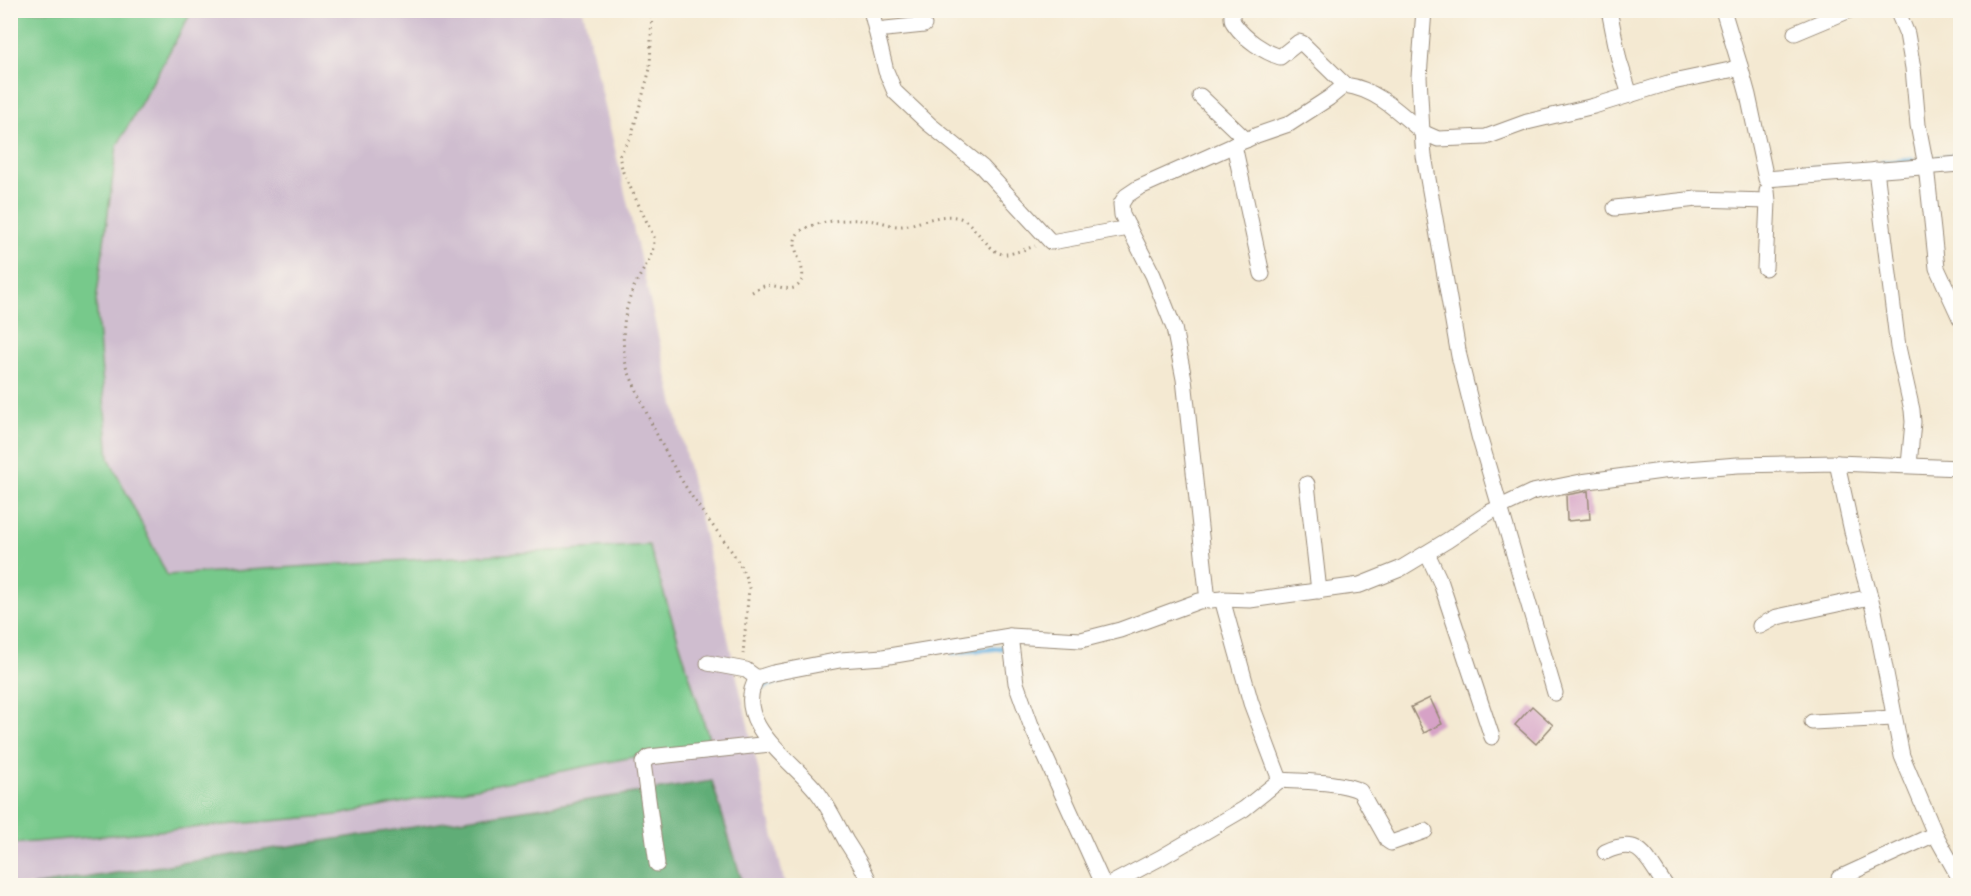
<svg xmlns="http://www.w3.org/2000/svg" width="1971" height="896" font-family="Dekko,sans-serif">
	<style>
		.industrial { fill: #cfbdcf }
		.green { fill: #77c98b; stroke: #597a54; stroke-width: 1.5 }
		.forest { fill: #61ad77; stroke: #4e6c4a; stroke-width: 1.5 }
		.lines { fill: none; stroke-linecap: round; stroke-linejoin: round }
		.stream { stroke: #6bb5e3; stroke-width: 5 }
		.building { fill: #d6a2c6 }
		.street-casing { stroke: #988a78; stroke-width: 17 }
		.path { stroke: #988a78; stroke-width: 3; stroke-dasharray: 1.5 4.5; stroke-linecap: butt }
		.street { stroke: #fff; stroke-width: 15 }
	</style>
	<rect width="100%" height="100%" fill="#fbf7ec"/>
	<filter id="ink" filterUnits="userSpaceOnUse"><feTurbulence type="fractalNoise" baseFrequency=".0167" numOctaves="2"/><feDisplacementMap in="SourceGraphic" scale="12" xChannelSelector="R" yChannelSelector="G"/><feConvolveMatrix kernelMatrix="1 2 1 2 8 2 1 2 1" color-interpolation-filters="sRGB"/></filter>
	<filter id="wash" filterUnits="userSpaceOnUse"><feTurbulence type="fractalNoise" baseFrequency=".008" numOctaves="4" result="noise"/><feDisplacementMap in="SourceGraphic" scale="24" xChannelSelector="R" yChannelSelector="G"/><feGaussianBlur stdDeviation="1.35" result="paint"/><feColorMatrix in="noise" values="0 0 0 0 0 0 0 0 0 0 0 0 0 0 0 0 0 1.4 0 .05"/><feComposite in="paint" operator="in"/></filter>
	<g filter="url(#wash)">
		<rect width="100%" height="100%" fill="#f4e9d2"/>
		<!-- industrial -->
		<polygon class="industrial" points="10,11 583,11 785,885 11,885"/>
		<!-- green -->
		<polygon class="green" points="11,11 192,11 117,146 96,302 109,458 167,575 649,545 710,742 338,815 11,844"/>
		<!-- forest -->
		<polygon class="forest" points="712,781 743,885 32,886"/>
		<g class="lines">
			<!-- stream -->
			<g class="stream">
				<polyline points="1938,158 1960,156"/>
				<polyline points="1882,163 1912,160"/>
				<polyline points="1769,170 1818,168"/>
				<polyline points="953,653 1009,647"/>
				<polyline points="761,688 796,675"/>
			</g>
		</g>
		<g id="blocks">
			<!-- building -->
			<g class="building">
				<polygon points="1588,491 1590,519 1567,521 1566,495"/>
				<polygon points="1430,698 1442,724 1424,733 1411,707"/>
				<polygon points="1532,706 1553,725 1536,744 1515,725"/>
			</g>
		</g>
	</g>
	<g filter="url(#ink)">
		<use href="#blocks" fill-opacity="0" stroke="#988a78" stroke-width="1.5"/>
		<g class="lines">
			<!-- street casing -->
			<g class="street-casing">
				<g id="street">
					<polyline points="871,10 886,71 895,92 929,124 982,167 1051,242 1129,228"/>
					<path d="M1232 10C1232 16 1231 21 1235 25 1245 39 1264 52 1280 57L1299 42 1302 43 1345 85"/>
					<polyline points="1609,10 1619,60 1630,95"/>
					<polyline points="1723,10 1740,66"/>
					<polyline points="1897,10 1907,34 1913,68 1918,125 1926,166 1937,268 1960,318"/>
					<polyline points="876,30 924,25"/>
					<polyline points="1795,33 1850,10"/>
					<polyline points="1200,96 1246,140"/>
					<polyline points="1422,132 1419,77 1424,10"/>
					<polyline points="1234,145 1262,274"/>
					<polyline points="1876,170 1898,347 1912,410 1913,422 1909,465"/>
					<polyline points="1615,208 1697,199 1768,201"/>
					<polyline points="1765,268 1768,201 1767,191"/>
					<polyline points="1837,463 1853,536 1874,611 1902,756 1935,834 1960,879"/>
					<polyline points="1307,484 1319,591"/>
					<polyline points="1427,553 1441,583 1492,737"/>
					<polyline points="1222,599 1251,703 1280,780"/>
					<path d="M1208 601 1184 379 1174 328 1153 275 1122 215 1121 204 1126 196 1138 188 1257 135 1289 124 1329 98 1345 85C1376 89 1399 112 1422 132"/>
					<polyline points="1760,626 1777,617 1870,597"/>
					<polyline points="1010,636 1016,683 1031,725 1104,886"/>
					<polyline points="708,663 746,670 757,678"/>
					<polyline points="1555,693 1479,436 1459,356 1424,156 1422,132 1438,139 1486,137 1527,122 1594,106 1668,83 1730,70 1740,66 1748,95 1766,179 1960,164"/>
					<polyline points="1812,722 1894,718"/>
					<path d="M1605 852C1642 835 1645 858 1666 886"/>
					<polyline points="657,864 643,763 649,757 770,744"/>
					<polyline points="1839,878 1935,834"/>
					<path d="M871 886C865 870 855 855 846 841 837 825 829 807 818 793 795 762 730 723 757 678L773 673 840 660 883 657 1010 636 1081 640 1120 630 1199 601 1222 599 1250 600 1360 585 1400 569 1448 540 1490 512 1532 492 1581 482 1662 471 1738 465 1837 463 1960 468"/>
					<path d="M1107 886 1160 858 1244 809 1280 780C1303 782 1340 781 1360 791L1388 841 1391 843 1425 831"/>
				</g>
			</g>
			<!-- path -->
			<g class="path">
				<path d="M652 10 650 69 631 137 619 156 623 172 654 237C655 256 642 270 634 287 624 310 621 334 625 359 626 369 632 379 636 389 654 431 675 473 701 510 718 534 742 559 749 588L743 654"/>
				<path d="M752 292C756 290 760 287 764 286 774 283 787 292 796 287 819 272 772 238 811 226 830 219 856 219 875 221 884 222 893 227 902 226 920 224 940 212 960 218 966 220 970 224 974 229 1000 258 997 259 1035 246"/>
			</g>
			<!-- street -->
			<use href="#street" class="street"/>
		</g>
	</g>
	<!-- margin -->
	<rect width="1971" height="896" fill="none" stroke="#fbf7ec" stroke-width="36"/>
</svg>
